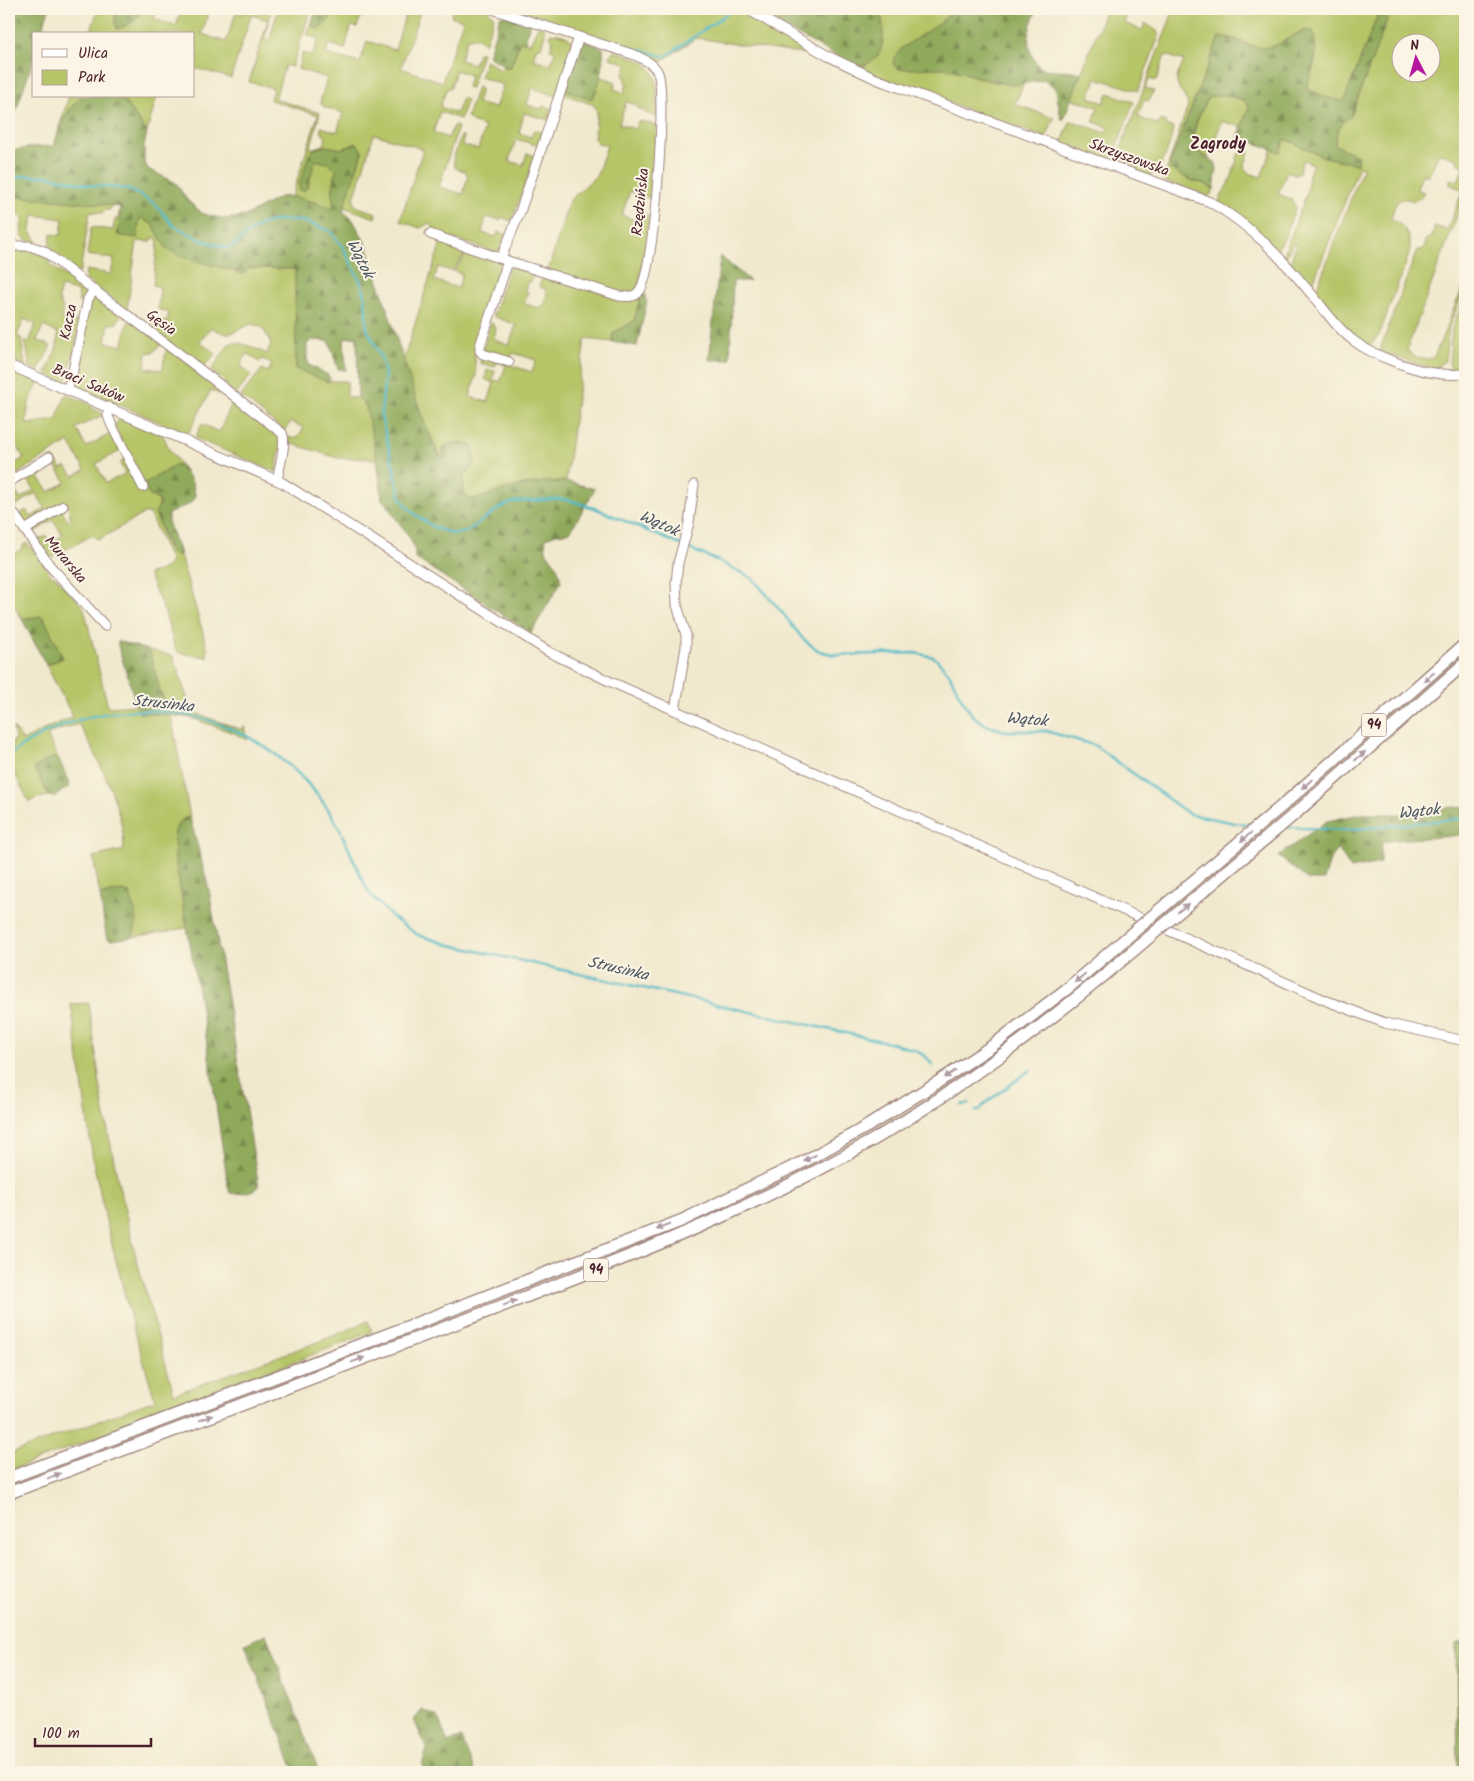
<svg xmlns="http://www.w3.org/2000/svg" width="1474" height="1781" font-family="Kalam,sans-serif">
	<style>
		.green { fill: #b5c568; stroke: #80724a; fill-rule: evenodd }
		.forest { fill: url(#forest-firs); stroke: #6d6444 }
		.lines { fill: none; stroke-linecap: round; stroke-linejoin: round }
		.stream { stroke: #4ab8c4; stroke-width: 2.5 }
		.minor-casing { stroke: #9e847c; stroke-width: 11 }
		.major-casing { stroke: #9e847c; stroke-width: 14 }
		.minor { stroke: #fff; stroke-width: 9 }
		.major { stroke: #fff; stroke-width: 11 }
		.major-bridge-casing { stroke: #9e847c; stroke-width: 14; stroke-linecap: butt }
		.major-bridge { stroke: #fff; stroke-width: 11 }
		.oneway { fill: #ae9aa0 }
		.labels { text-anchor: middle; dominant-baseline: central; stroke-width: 4; stroke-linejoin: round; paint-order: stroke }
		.shield { fill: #fcf5e5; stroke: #7f5f63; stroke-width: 1 }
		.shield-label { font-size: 14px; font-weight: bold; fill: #4a1f2b }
		.street-label { font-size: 15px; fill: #4a1f2b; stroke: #fcf5e5 }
		.neighbourhood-label { font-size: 16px; font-weight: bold; fill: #4a1f2b; stroke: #fcf5e5 }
		.water-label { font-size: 16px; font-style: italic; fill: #4a5561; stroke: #fcf5e5 }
	</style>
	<defs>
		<pattern id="forest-firs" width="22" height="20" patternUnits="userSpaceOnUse" patternTransform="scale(1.25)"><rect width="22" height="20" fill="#90aa5c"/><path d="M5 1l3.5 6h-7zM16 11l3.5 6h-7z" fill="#788a4c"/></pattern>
	</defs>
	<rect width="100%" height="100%" fill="#fcf5e5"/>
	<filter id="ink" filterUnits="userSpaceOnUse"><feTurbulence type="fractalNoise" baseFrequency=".02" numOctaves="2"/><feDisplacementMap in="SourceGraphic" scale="10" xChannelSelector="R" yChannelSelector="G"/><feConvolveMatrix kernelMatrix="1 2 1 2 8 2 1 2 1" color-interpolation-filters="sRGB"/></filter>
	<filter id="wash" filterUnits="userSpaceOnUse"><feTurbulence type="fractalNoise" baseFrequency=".0096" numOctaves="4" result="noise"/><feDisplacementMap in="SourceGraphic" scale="20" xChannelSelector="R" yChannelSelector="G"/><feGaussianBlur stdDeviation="1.12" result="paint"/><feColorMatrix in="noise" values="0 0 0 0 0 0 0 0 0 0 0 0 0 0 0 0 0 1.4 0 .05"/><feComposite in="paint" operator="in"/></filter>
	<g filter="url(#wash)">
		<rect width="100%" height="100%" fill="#f1e9ce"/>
		<!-- green -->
		<g class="green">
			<path d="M98 9H117L115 22 141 13 142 9H157L154 19 176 26 181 11 176 9H210L202 34 226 42 236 12 243 14 244 9H252L271 14 264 40 269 41 278 9H311L292 67 285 65 275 99 320 113 310 149 324 145 326 138 321 131V127L337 132 343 113 324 107 320 102 327 78 298 69 302 53 312 56 319 39 307 35 312 22 313 27 332 15 333 9H378L376 17 362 14 357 27 351 26 345 49 329 44 326 54 360 63 367 41 395 50 407 9H421L401 68 442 82 463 20 451 16 453 9H487L494 17 485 44 478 38H467L460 60 474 64 478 53H482L471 88 467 87 470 75 456 70 450 89 447 88 440 107 456 113 462 98 467 100 460 119 440 112 433 133 448 138 454 125 458 127 439 187 463 194 468 176 465 171 455 168 453 159 461 136H464L462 145 478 149 485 127 472 122 467 117 477 87 481 89 477 103 495 108 503 85 480 77 486 60 501 70 503 66 510 69 520 41 530 43 538 26 544 28 545 34 541 47H537L533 59 551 64 555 51 550 49 553 40 549 35 551 33C557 34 565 34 570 39 578 47 560 85 556 96L532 88 527 105 541 109 543 106 552 109 548 120 524 113 519 133 531 137 534 130 543 133 539 146 516 139 509 161 523 165 527 153 535 156 512 221 501 217 500 220 486 217 482 233 496 237 498 232 508 235 504 248 498 251H492L433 232 432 225 428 224 420 228 400 221 423 149 374 134 354 198V203L358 207 376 213 375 218 344 207 362 152 357 143 342 149 325 146 314 149 308 187 311 170 316 160 328 163 336 168 334 208 292 196 318 115 270 100 273 88 249 82 268 20 251 15 231 78 194 68V34H90Z"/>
			<polygon points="499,9 741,9 808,47 808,50 802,54 696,38 658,64 646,57"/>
			<polygon points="754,9 791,9 780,25"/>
			<path d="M880 9H957L935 26 910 69C922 67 936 65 948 68 973 74 998 88 1024 83L1015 104 1054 118 1046 138 884 79 857 67 866 65 883 26Z"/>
			<polygon points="1106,9 1113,9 1119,14 1129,10 1124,23 1142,30 1145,23 1157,31 1159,36 1138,91 1096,78 1089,97 1104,103 1108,93 1134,102 1113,156 1106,160 1061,144 1070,122 1075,122 1106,133 1108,127 1093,122 1098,107 1071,99"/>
			<path d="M1174 9H1380L1345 101 1331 99 1306 89 1316 58 1307 30C1294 34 1283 45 1268 48 1251 50 1236 35 1219 37L1170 163 1193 181 1203 183 1214 189 1209 197 1163 181 1188 105C1186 96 1175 88 1177 78 1178 72 1182 67 1184 61L1165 55 1156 81 1149 79 1145 88 1154 91 1149 101 1144 100 1138 117 1158 125 1161 120 1166 122 1165 125 1174 128C1169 146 1165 166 1149 176L1115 164Z"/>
			<path d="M1391 9H1465V195L1407 349C1411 358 1426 361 1434 357L1465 282V288L1449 327 1445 361 1433 369 1381 352V347L1417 250H1422L1425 246V240L1432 237 1435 226 1447 230 1463 190 1449 184 1450 179 1458 181 1464 166 1457 163 1458 160 1439 153 1429 176 1422 174 1417 189 1424 192 1421 197 1414 201C1396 194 1396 204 1391 218 1395 222 1401 224 1404 228 1409 235 1409 242 1411 249L1379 335 1370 346C1346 335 1331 312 1315 293L1363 167 1359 166 1314 280 1308 285 1290 264 1296 245 1293 243 1285 259 1283 257 1307 192 1309 174 1313 164 1303 160 1298 175 1287 171 1278 194 1291 199 1296 207 1284 239 1277 250 1218 203 1232 176 1238 155 1240 153 1249 152 1244 167 1249 173 1261 177 1272 149 1280 151 1285 139 1324 157 1358 156 1335 145C1335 133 1340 123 1351 116ZM1402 42H1432V72H1402Z"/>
			<path d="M615 51C659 65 658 71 657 117L645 113V111L637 108 638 105 626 102 619 124 635 129 638 121 641 122 642 121 657 126 653 199 630 191 622 215 637 221 640 213 649 216 647 232 650 235 638 286 629 295 548 271 569 201 597 175 607 145 599 144 594 139 597 111 594 105 563 94 565 90 592 99 597 90 600 76 616 82 614 89 624 93 627 83 625 82 626 77 623 76 627 64 610 58 612 52Z"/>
			<path d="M1224 95 1244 100 1249 107 1241 127 1222 121 1208 158C1182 145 1199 116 1209 96Z"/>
			<polygon points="69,96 82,96 71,107 58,130"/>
			<polygon points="120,96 157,96 147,132"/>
			<path d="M9 196 121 206 118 235 140 217 153 225 249 268 295 269 296 369 328 381H347V397L358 398 366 406 377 459 338 458 286 442 289 437 296 439 304 428 291 422 284 431 241 396 262 369 267 372 272 365 263 359 259 362 248 354 242 361 241 366 251 375 236 395 225 385 224 381 211 371 229 344C241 340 256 349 267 354L271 343 262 327 252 324C233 330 232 340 211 327L200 342 216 354 202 368 153 331 157 319 167 322 169 313 158 309 160 287 153 285 158 239 152 238 151 242 137 241 127 310 85 279 86 270 111 274 114 259 87 255 91 227 113 230 115 219H118L120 207 112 206 110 210H106L103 213 90 212 80 272 78 273 49 251 51 234 61 235 63 219 33 215 31 231 37 241 35 244C20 238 20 234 23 218L19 214 9 211Z"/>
			<path d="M442 239 465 250V254L452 271 438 267 434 280 458 288 462 274 454 271 467 253 476 256 478 252 504 262 475 355 476 376 470 397 488 402 494 383 485 379 487 370 495 371 493 379 500 382 506 365 497 362 495 367 480 363 482 356 532 372 536 360 513 353 510 359 483 350 491 322 496 329 494 339 509 345 516 325 493 316 509 267 534 273 530 283 527 282 525 291 528 292 524 303 537 308 543 306 547 293 545 289 539 287 543 276 627 300 632 301 640 298 634 321 613 333 612 342 585 339 566 481C547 481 529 483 511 488 497 491 483 500 469 499L464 492 463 478 473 466 476 456 462 442 452 443 445 446 441 459 422 417 403 361Z"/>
			<polygon points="9,247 30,248 50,260 50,265 85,290 84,304 78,302 79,295 76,291 61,287 58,300 60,300 60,305 63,307 61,318 81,322 66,383 46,374 57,347 58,333 43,326 37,340 51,346 38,371 30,367 25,341 29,342 36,324 24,319 17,336 21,338 25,366 9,359"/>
			<polygon points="1465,297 1465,372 1451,371 1449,362 1452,328"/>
			<polygon points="94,298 97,298 121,315 116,324 109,323 106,342 122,346 128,322 133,322 162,344 153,352 147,353 145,368 162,370 167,347 282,437 276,472 195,438 202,424 219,432 233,401 211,390 189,432 184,433 109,400 72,385 80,347 86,346 83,331 90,300"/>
			<path d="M9 369 39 382 29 402 26 424 56 420 66 394 92 405 91 408 100 412 103 415 76 428 86 447 112 433 120 451 96 464 106 483 125 474 120 463 123 461 124 458 145 486 149 495 159 500C160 505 157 507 158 512 158 523 165 549 175 555L179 553 177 545 201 626 207 648V657L179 653 175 648 165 613 148 574C157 572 166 570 171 561L149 513 143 514 100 539H97L93 535 48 559 37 541 46 536 51 543 63 535 53 520 32 533 30 530 62 510 68 521 71 520 68 504 66 503 26 525 19 514 26 510 31 517 45 508 36 493 14 507 9 500V490L13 487 20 499 34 490 25 475 39 466 43 474 39 477 49 492 66 482 51 459 54 458 62 469 66 466 73 476 85 470 69 442 9 479V467L24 458 9 433V430L14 427 12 423 9 425Z"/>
			<polygon points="125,419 160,434 164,437 170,451 187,473 179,465 176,465 144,484 114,425 119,420"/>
			<path d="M27 543 52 576 54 575 84 608 108 707 137 705 139 713 171 715 190 817 184 818 175 858 187 928 132 937 135 931 122 891 100 895 93 857 124 850C125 812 98 757 79 724L50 733 48 737 59 759 51 758 34 768 49 796 37 798 29 802 9 762V744L13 742 15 737 13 727 23 741 47 728 73 717 46 665 59 660 30 617 22 619 9 597V551L12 555 23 548 22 546Z"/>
			<path d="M144 649 173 656 192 712 240 729H243L244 726 247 740 234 733 191 718 189 709C183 705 172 706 167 702 158 696 153 664 150 653Z"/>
			<polygon points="89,1003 103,1106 118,1181 136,1257 174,1394 323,1340 368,1321 372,1332 9,1471 9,1454 155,1400 132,1323 107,1225 93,1160 71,1004"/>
		</g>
		<!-- forest -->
		<g class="forest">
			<polygon points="9,9 49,9 41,34 34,34 34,58 9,131"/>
			<path d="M117 9H142C139 20 128 26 117 29L115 22Z"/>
			<path d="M316 9H333C331 19 327 25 317 29L313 27 312 22Z"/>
			<path d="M791 9H880C884 34 889 61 857 67L780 25 778 21 779 17 786 14Z"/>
			<path d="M957 9H1037C1035 15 1031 21 1030 28 1026 40 1031 66 1045 69 1057 71 1069 69 1081 73L1064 119H1061L1056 89 1045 80 1014 85 996 82 946 68 899 69 893 64 894 58 902 48 935 26Z"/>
			<path d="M1380 9H1391L1351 116C1340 123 1335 133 1335 145L1358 156 1357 164 1324 157 1285 139 1280 152 1238 137 1249 107 1244 100 1224 95 1209 97C1201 111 1183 141 1201 154 1205 158 1211 159 1215 162L1217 168 1214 189 1203 183 1193 181 1182 176 1170 169V163L1219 37C1236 36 1252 51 1270 47 1284 44 1299 27 1313 31 1319 55 1313 67 1306 89L1331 99 1344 101Z"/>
			<polygon points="503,15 530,23 525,42 520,41 510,69 488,56 500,17"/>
			<path d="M582 40 603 48C605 65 600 85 592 99L565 90Z"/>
			<path d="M82 96H120L147 132 144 147V161L148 169 176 183 187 200 203 214 226 219 245 216 280 197 292 196 334 208 332 194 336 169 328 163 316 160C311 170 311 184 304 191L300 190 299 185 309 155 314 149 325 146 342 149 357 143 362 152 343 211 353 220 367 246 422 417 440 458 445 446C455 441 462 442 472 446 478 462 473 466 463 478L464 492 469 499H476L509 488 544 482 566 481 595 489 570 532 556 534 546 538C543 554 550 554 557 567 559 571 560 577 561 582L531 633 415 558V551L410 538 382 499 377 459 366 406 358 398 357 338 350 337 344 339 346 370 338 369 329 341 312 340 307 344V358L309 365 328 375 330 378 328 382 296 369 295 269 249 268 244 274 181 257 166 248 153 225 140 217 137 238 117 235 121 206 9 196V151L32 147 54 146C59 126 66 111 82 96Z"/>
			<polygon points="720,256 750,281 733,281 730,360 709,360"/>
			<polygon points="646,294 645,300 647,301 637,346 612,342 613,333 634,321 640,298"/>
			<path d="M176 465H179C188 474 195 484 195 497L189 504 168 514V521L179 553 178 555H175L171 553 155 513 160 504 159 500 149 495 144 484Z"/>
			<polygon points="40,616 44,618 63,658 46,665 22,619"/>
			<polygon points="118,641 144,649 150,653 162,697 168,703 189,709 191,718 164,714 139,713 118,646"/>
			<polygon points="51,758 59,759 70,786 54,797 49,796 34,768"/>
			<path d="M1454 807 1465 808V834C1438 839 1410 837 1382 842L1380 863 1351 869 1338 849 1330 860 1324 880H1308L1278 856 1327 821 1360 814H1399Z"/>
			<path d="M190 817 209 890 259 1187C251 1192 239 1195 230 1193L228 1186 206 1037 175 858C174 842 170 821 190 817Z"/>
			<path d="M122 891 130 893C134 908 140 923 132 937L113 940 108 939 106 935 100 895Z"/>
			<polygon points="266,1634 319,1772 295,1772 245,1644"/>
			<polygon points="1465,1642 1465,1772 1458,1772 1456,1643"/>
			<polygon points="422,1710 438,1717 448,1743 461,1737 475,1772 425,1772 422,1765 427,1749 414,1720"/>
		</g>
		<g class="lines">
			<!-- stream -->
			<g class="stream">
				<polyline points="509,9 610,42 663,56 666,56 734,9"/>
				<polyline points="9,178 25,176 49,176 89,185 128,189 154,203 173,225 201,240 227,248 236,244 244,236 262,224 278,220 304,221 330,231 343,247 361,283 365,295 367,329 381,357 385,373 381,415 401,499 413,513 435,528 454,534 466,532 501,507 514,502 556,499 569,500 597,509 718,561 752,578 781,611 803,639 819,651 836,655 915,653 934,657 949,673 961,698 972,715 986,725 1005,731 1046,731 1094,745 1189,814 1235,823 1254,825"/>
				<path d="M9 755C120 673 276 708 341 831"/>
				<polyline points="1287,827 1347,830 1465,818"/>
				<path d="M342 834 364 883 371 895 393 918 418 935 450 945 886 1042C903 1047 924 1049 933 1066"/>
				<polyline points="962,1105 970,1104"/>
				<polyline points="976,1111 979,1111 987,1102 1030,1070"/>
			</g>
		</g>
	</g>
	<g filter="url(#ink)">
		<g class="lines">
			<!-- minor casing -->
			<g class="minor-casing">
				<g id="minor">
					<path d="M747 9 828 56 876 79 1210 202C1249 224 1280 256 1308 290 1323 307 1336 328 1354 341 1373 356 1418 372 1442 374 1450 375 1458 374 1465 374"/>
					<path d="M430 234 508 261 619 296C627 297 635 298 640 290 654 271 667 97 658 73 654 63 644 60 635 55L492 9"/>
					<path d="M9 246H30L44 251 94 290 189 361 282 433C287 443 279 468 277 480"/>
					<polyline points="501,258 520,212 579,37"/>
					<polyline points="508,261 480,346 480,351 483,354 509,362"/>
					<polyline points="9,365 283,483 549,652 609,681 1327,1001 1385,1023 1465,1041"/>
					<polyline points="67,390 72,375 88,299 94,290"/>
					<polyline points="108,407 108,416 112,426 143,487"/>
					<polyline points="9,482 49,457"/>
					<polyline points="9,507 50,566 105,626"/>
					<polyline points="25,530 63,506"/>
					<polyline points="675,710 686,647 686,635 677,605 676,583 678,563 689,523 694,485"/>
				</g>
			</g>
			<!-- major casing -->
			<g class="major-casing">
				<g id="major">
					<polyline points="1283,805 1465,644"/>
					<polyline points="1297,812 1465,663"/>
					<polyline points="9,1478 407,1327 683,1220 803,1162 866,1127 938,1082 992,1046 1068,988 1117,946"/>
					<path d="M9 1493C158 1436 308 1380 457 1323 599 1269 741 1216 873 1140 965 1086 1051 1021 1133 951"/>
				</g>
			</g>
			<!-- minor -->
			<use href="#minor" class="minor"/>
			<!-- major -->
			<use href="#major" class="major"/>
			<!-- major-bridge casing -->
			<g class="major-bridge-casing">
				<g id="major-bridge">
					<polyline points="1117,946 1283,805"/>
					<polyline points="1133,951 1297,812"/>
				</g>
			</g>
			<!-- major-bridge -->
			<use href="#major-bridge" class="major-bridge"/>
		</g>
		<!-- one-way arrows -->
		<defs><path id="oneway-solid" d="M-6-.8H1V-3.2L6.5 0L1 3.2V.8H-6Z" transform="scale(1.25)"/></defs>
		<g class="oneway">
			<use href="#oneway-solid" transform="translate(1429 677) rotate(138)"/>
			<use href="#oneway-solid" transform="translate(1360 756) rotate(-41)"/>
			<use href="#oneway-solid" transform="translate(1307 784) rotate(139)"/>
			<use href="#oneway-solid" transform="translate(1246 837) rotate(140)"/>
			<use href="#oneway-solid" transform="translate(1183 908) rotate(-40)"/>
			<use href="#oneway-solid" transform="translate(1080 978) rotate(140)"/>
			<use href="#oneway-solid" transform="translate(950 1074) rotate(146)"/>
			<use href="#oneway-solid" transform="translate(810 1158) rotate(151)"/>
			<use href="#oneway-solid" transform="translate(663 1227) rotate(159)"/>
			<use href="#oneway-solid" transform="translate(510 1303) rotate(-21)"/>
			<use href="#oneway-solid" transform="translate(358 1360) rotate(-21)"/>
			<use href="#oneway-solid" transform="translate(206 1418) rotate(-21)"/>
			<use href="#oneway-solid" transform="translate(54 1476) rotate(-21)"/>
		</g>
	</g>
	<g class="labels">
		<!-- shield labels -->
		<g class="shield">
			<rect x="1361.5" y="713.5" width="25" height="23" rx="4"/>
			<rect x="583.5" y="1258.5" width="25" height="23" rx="4"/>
		</g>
		<g class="shield-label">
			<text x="1374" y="725">94</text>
			<text x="596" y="1270">94</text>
		</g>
		<!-- street labels -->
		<g class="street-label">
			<text transform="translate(1129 158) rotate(20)">Skrzyszowska</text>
			<text transform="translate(641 202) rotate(-84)">Rzędzińska</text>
			<text transform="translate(69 322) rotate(-78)">Kacza</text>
			<text transform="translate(161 323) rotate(36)">Gęsia</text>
			<text transform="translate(88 384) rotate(23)">Braci Saków</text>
			<text transform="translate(65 560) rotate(50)">Murarska</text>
		</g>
		<!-- neighbourhood labels -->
		<g class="neighbourhood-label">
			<text x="1218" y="144">Zagrody</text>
		</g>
		<!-- water labels -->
		<g class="water-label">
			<text transform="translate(360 259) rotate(63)">Wątok</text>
			<text transform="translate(659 524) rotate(24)">Wątok</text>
			<text transform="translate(163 704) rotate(6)">Strusinka</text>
			<text transform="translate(1027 720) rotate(5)">Wątok</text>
			<text transform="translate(1419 812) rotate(-6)">Wątok</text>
			<text transform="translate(618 969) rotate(13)">Strusinka</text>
		</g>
	</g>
	<!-- margin -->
	<rect width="1474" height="1781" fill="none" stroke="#fcf5e5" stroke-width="30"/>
	<!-- legend -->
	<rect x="32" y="32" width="162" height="65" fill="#fcf5e5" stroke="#b59f9b"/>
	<rect x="42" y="49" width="25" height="8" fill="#ffffff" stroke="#b59f9b"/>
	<text x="78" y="58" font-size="15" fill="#4a1f2b">Ulica</text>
	<rect x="42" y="70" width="25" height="15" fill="#b5c568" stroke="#b59f9b"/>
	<text x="78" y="82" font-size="15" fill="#4a1f2b">Park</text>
	<!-- north arrow -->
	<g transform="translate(1416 58) rotate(354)"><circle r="24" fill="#fcf5e5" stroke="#b59f9b"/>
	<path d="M0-4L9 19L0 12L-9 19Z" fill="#b5179e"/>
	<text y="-8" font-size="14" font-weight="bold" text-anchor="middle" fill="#4a1f2b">N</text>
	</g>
	<!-- scale -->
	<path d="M35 1738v8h116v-8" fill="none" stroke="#4a1f2b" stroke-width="2.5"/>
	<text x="42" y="1738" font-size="15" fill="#4a1f2b" stroke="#fcf5e5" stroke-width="4" paint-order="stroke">100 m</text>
</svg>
